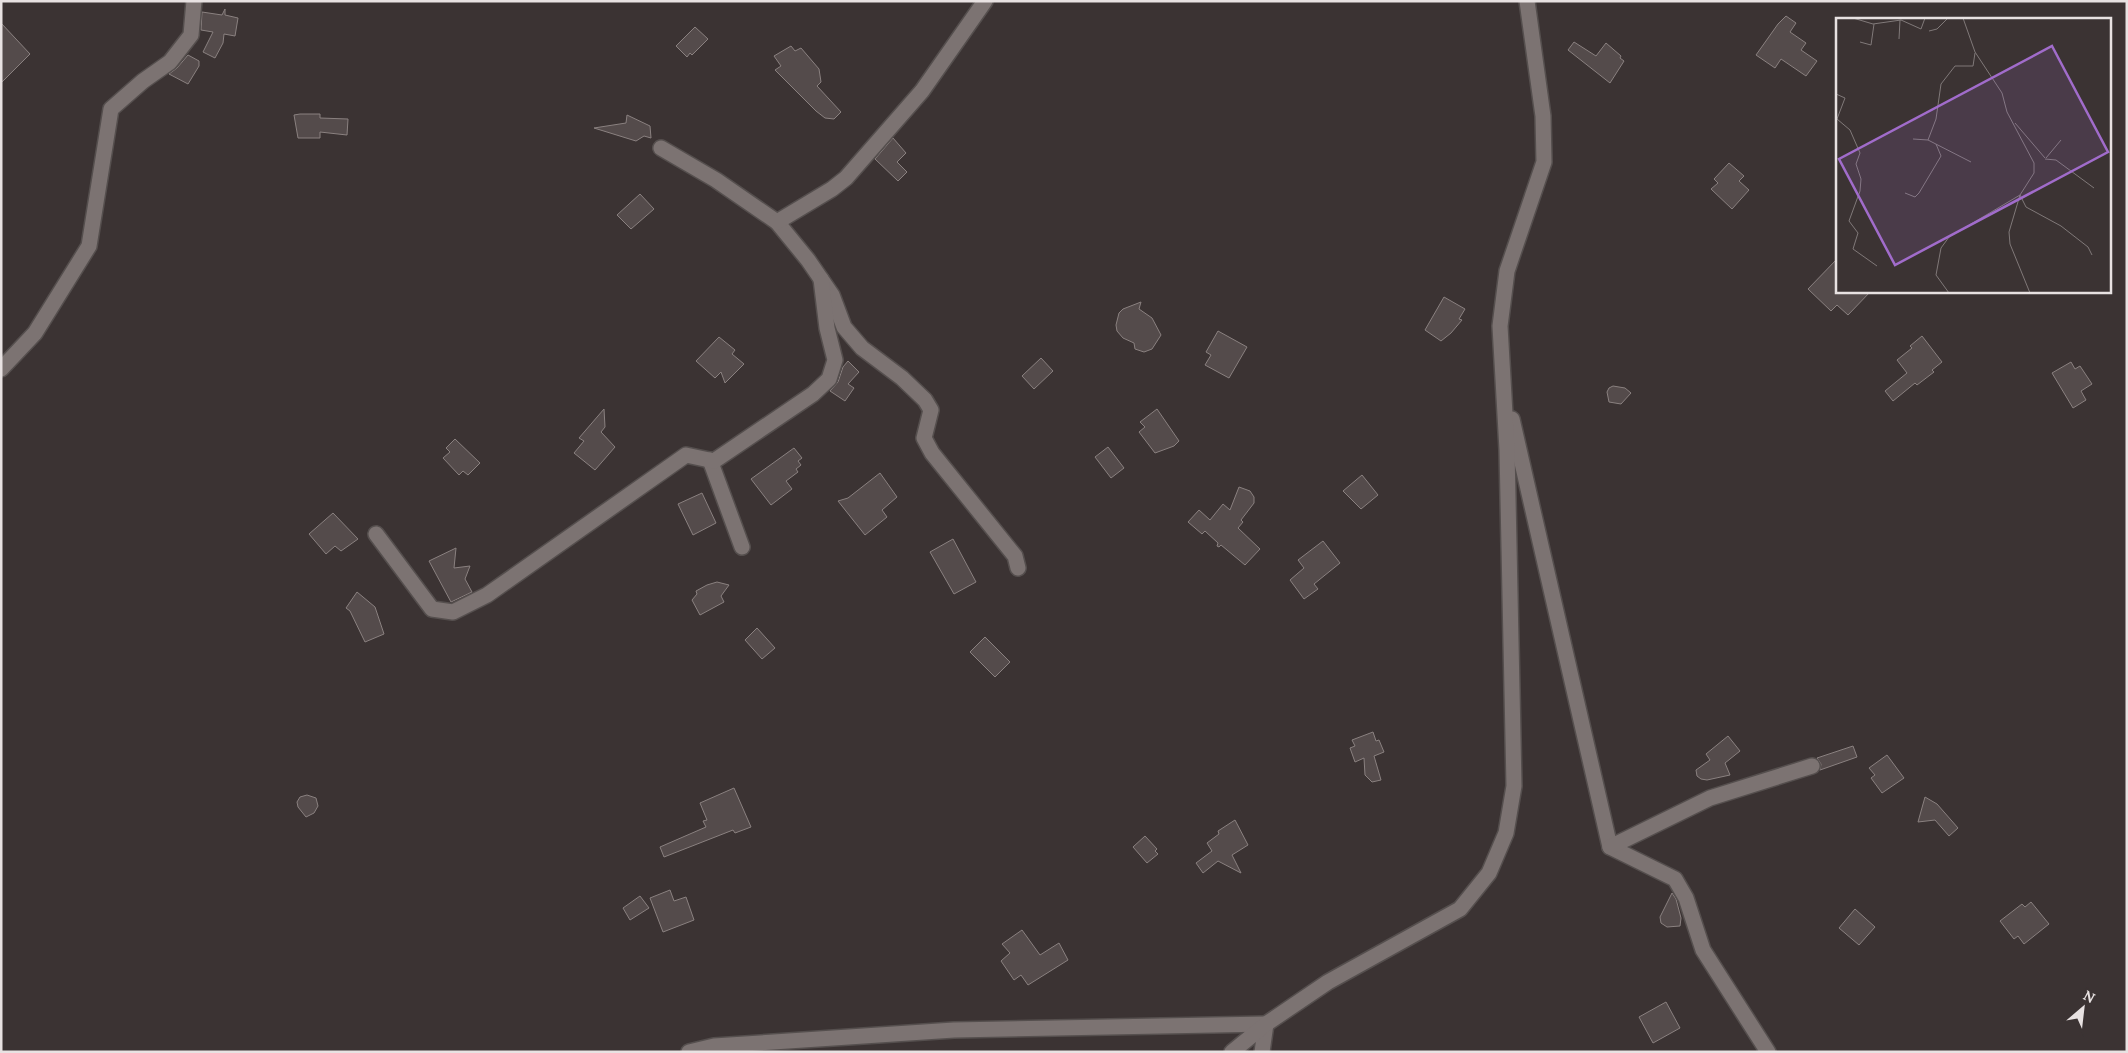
<svg xmlns="http://www.w3.org/2000/svg" width="2128" height="1053" font-family="Lora,serif">
	<style>
		.building { fill: #544b4b; stroke: #8a8180 }
		.lines { fill: none; stroke-linecap: round; stroke-linejoin: round }
		.minor-casing { stroke: #554f4e; stroke-width: 18 }
		.minor { stroke: #7c7372; stroke-width: 15 }
		.inset-road { fill: none; stroke: #807979; stroke-width: 1 }
		.view { fill: #a16ccb; fill-opacity: 0.15; stroke: #a16ccb; stroke-width: 2.5 }
		.inset-edge { fill: none; stroke: #e8e2e2; stroke-width: 2.5 }
	</style>
	<rect width="100%" height="100%" fill="#3b3333"/>
	<!-- building -->
	<g class="building">
		<polygon points="225,9 225,15 238,18 235,36 224,34 223,43 215,58 203,52 213,32 201,30 202,12 222,15"/>
		<polygon points="1786,16 1796,23 1790,32 1806,43 1801,50 1817,61 1806,76 1781,59 1775,68 1756,55 1778,24"/>
		<polygon points="1,23 30,54 1,83"/>
		<polygon points="695,27 708,39 692,55 690,53 687,57 676,46"/>
		<polygon points="1574,42 1596,56 1606,43 1621,56 1620,58 1624,61 1610,83 1568,50"/>
		<polygon points="791,46 795,51 801,48 819,69 821,82 817,86 841,112 834,119 825,118 816,111 775,70 781,66 774,56"/>
		<polygon points="188,55 199,61 199,66 188,84 169,74 177,68"/>
		<polygon points="300,114 320,114 320,118 348,119 347,135 320,132 320,138 298,138 294,115"/>
		<polygon points="627,115 650,126 651,138 644,136 636,141 594,128 626,123"/>
		<polygon points="893,138 906,153 897,162 907,172 898,181 875,159"/>
		<polygon points="1729,163 1744,176 1739,181 1749,190 1732,209 1711,189 1718,183 1714,179"/>
		<polygon points="640,194 654,209 631,229 617,215"/>
		<polygon points="1837,259 1837,291 1871,291 1848,315 1837,305 1831,311 1808,289"/>
		<polygon points="1444,297 1465,309 1459,319 1462,320 1451,333 1441,341 1425,330"/>
		<polygon points="1141,302 1139,309 1152,318 1161,335 1152,349 1144,352 1135,349 1134,343 1123,338 1117,331 1116,325 1119,313 1123,309"/>
		<polygon points="1218,331 1247,347 1229,378 1205,365 1211,355 1206,352"/>
		<polygon points="1922,336 1942,362 1932,370 1934,372 1917,385 1915,383 1893,401 1885,391 1907,373 1897,360 1912,348 1910,346"/>
		<polygon points="719,337 735,350 732,354 744,364 725,383 721,372 715,378 696,361"/>
		<polygon points="1041,358 1053,371 1034,389 1022,376"/>
		<polygon points="848,361 859,372 848,384 854,388 845,401 830,391 838,382 843,367"/>
		<polygon points="2071,362 2075,369 2080,366 2092,384 2081,391 2086,400 2073,408 2052,373"/>
		<polygon points="1613,386 1625,388 1631,393 1621,404 1609,402 1607,392 1609,388"/>
		<polygon points="604,409 605,427 601,432 615,447 595,470 574,453 584,441 579,438"/>
		<polygon points="1157,409 1179,441 1174,446 1155,453 1139,432 1145,427 1140,422"/>
		<polygon points="455,439 480,463 468,475 463,471 459,475 443,458 450,452 446,448"/>
		<polygon points="1108,447 1124,468 1111,478 1095,457"/>
		<polygon points="794,448 802,458 798,461 801,465 796,469 798,472 786,481 792,489 771,505 751,479"/>
		<polygon points="880,473 897,497 882,510 887,517 865,535 838,501 848,498"/>
		<polygon points="1362,475 1378,495 1361,509 1343,491"/>
		<polygon points="1239,487 1250,491 1254,497 1254,503 1241,520 1243,522 1238,528 1260,549 1245,565 1221,545 1219,547 1217,546 1218,543 1205,531 1202,534 1188,522 1199,510 1210,520 1223,504 1230,510"/>
		<polygon points="702,493 716,523 693,535 678,504"/>
		<polygon points="333,513 358,539 341,551 335,546 326,554 309,534"/>
		<polygon points="953,539 976,582 954,594 930,552"/>
		<polygon points="1323,541 1340,563 1314,584 1318,589 1304,599 1290,580 1304,568 1298,560"/>
		<polygon points="456,548 454,568 470,566 465,579 472,592 451,602 429,561"/>
		<polygon points="717,582 729,585 721,596 724,602 700,615 692,600 697,594 696,591 707,585"/>
		<polygon points="357,592 375,607 384,634 365,642 350,611 346,608"/>
		<polygon points="757,628 775,648 762,659 745,640"/>
		<polygon points="985,637 1010,662 995,677 970,652"/>
		<polygon points="1373,732 1376,741 1379,740 1384,752 1374,756 1381,780 1372,782 1365,775 1364,758 1355,762 1350,748 1355,746 1352,740"/>
		<polygon points="1728,736 1740,751 1725,763 1730,775 1707,780 1701,779 1697,776 1696,770 1710,760 1706,754"/>
		<polygon points="1853,746 1857,757 1820,770 1821,764 1817,758"/>
		<polygon points="1887,755 1904,778 1882,793 1871,778 1875,775 1869,768"/>
		<polygon points="734,788 751,827 735,833 733,830 664,857 660,847 706,827 703,821 707,820 700,803"/>
		<polygon points="307,795 316,798 318,806 314,813 306,817 298,807 297,802 300,797"/>
		<polygon points="1925,797 1937,804 1958,828 1949,836 1935,820 1918,822"/>
		<polygon points="1235,820 1248,845 1232,855 1241,873 1218,861 1203,873 1196,863 1212,851 1207,843 1219,834 1218,831"/>
		<polygon points="1145,836 1157,849 1155,851 1158,854 1147,863 1133,847"/>
		<polygon points="670,890 674,901 686,897 694,920 663,932 650,898"/>
		<polygon points="1672,893 1676,899 1681,918 1680,926 1667,927 1661,923 1660,917"/>
		<polygon points="640,896 649,908 630,920 623,908"/>
		<polygon points="2031,902 2049,924 2024,944 2018,936 2014,939 2000,921 2022,904 2025,907"/>
		<polygon points="1855,909 1875,927 1859,945 1839,928"/>
		<polygon points="1022,930 1040,955 1059,943 1068,960 1028,985 1021,975 1014,980 1001,961 1010,953 1002,944"/>
		<polygon points="1666,1002 1680,1028 1653,1043 1639,1017"/>
	</g>
	<g class="lines">
		<!-- minor casing -->
		<g class="minor-casing">
			<g id="minor">
				<polyline points="661,148 716,180 777,222 808,260 832,295 844,327 862,348 902,378 925,400 931,410 924,438 932,453 1015,556 1018,568"/>
				<polyline points="777,222 832,189 846,178 922,91 985,1"/>
				<polyline points="1,369 35,333 89,246 111,109 143,81 170,62 191,35 194,1"/>
				<polyline points="1512,419 1610,847 1675,879 1686,898 1703,950 1768,1052"/>
				<polyline points="710,460 742,547"/>
				<polyline points="376,534 432,609 453,612 487,595 686,455 714,461 813,394 829,379 835,360 827,328 821,279"/>
				<polyline points="1610,847 1710,798 1812,766"/>
				<polyline points="689,1052 714,1046 954,1030 1266,1024 1262,1052"/>
				<polyline points="1232,1052 1266,1024 1328,982 1460,909 1489,873 1506,833 1514,786 1507,450 1500,326 1507,271 1544,162 1543,116 1527,1"/>
			</g>
		</g>
		<!-- minor -->
		<use href="#minor" class="minor"/>
	</g>
	<!-- overview -->
	<g transform="translate(1836 18)">
		<rect width="275" height="275" fill="#3b3333"/>
		<path class="inset-road" d="M17 0 37 6 65 2 85 11 89 0M127 0 139 34 166 75 171 94 198 145V155L184 177 173 214 174 226 194 275M93 13 101 11 112 0M63 21 64 2M24 24 35 27 38 6M0 76 9 80 1 101 14 112 24 135 20 146 25 161 24 173 13 203 22 215 17 231 41 248M179 105 209 140M77 121 92 122 135 144M92 122 100 101 105 66 119 48H137L139 35M210 140 225 122M209 141 220 142 258 170M69 175 79 179 83 175 105 138 100 126M113 275 100 257 105 230 113 219 184 177 190 189 225 208 252 229 256 237"/>
		<path class="view" d="M216 28 272 134 59 247 3 141Z"/>
		<rect width="275" height="275" class="inset-edge"/>
	</g>
	<!-- border -->
	<rect width="2128" height="1053" fill="none" stroke="#e8e2e2" stroke-width="5"/>
	<!-- north arrow -->
	<g transform="translate(2083 1008) rotate(28)" stroke="#3b3333" stroke-width="4" paint-order="stroke">
	<path d="M0-4L9 19L0 12L-9 19Z" fill="#e8e2e2"/>
	<text y="-8" font-size="14" font-weight="bold" text-anchor="middle" fill="#e8e2e2">N</text>
	</g>
</svg>
